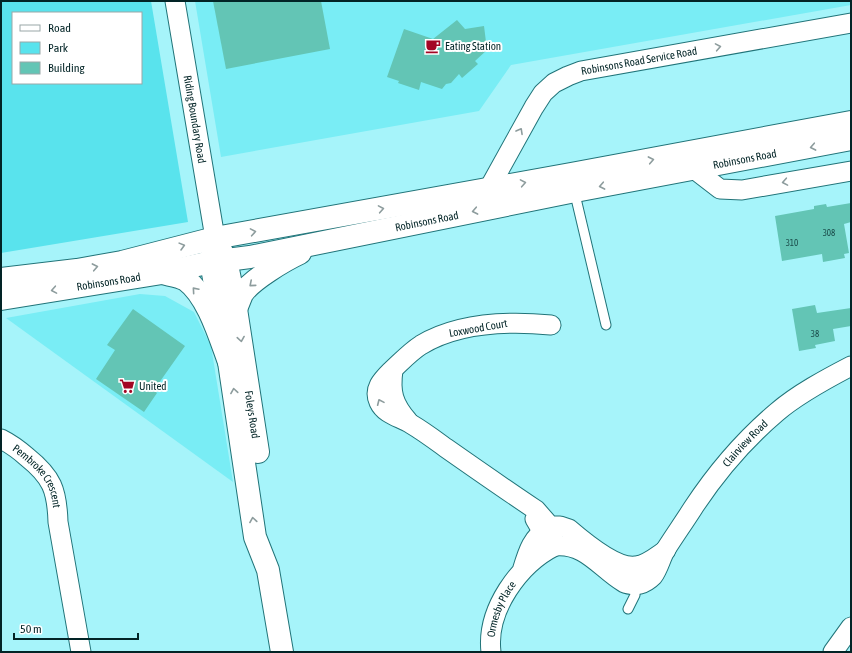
<svg xmlns="http://www.w3.org/2000/svg" width="852" height="653" font-family="'Asap Condensed',sans-serif">
	<style>
		.built { fill: #79edf5 }
		.green { fill: #59e3ed; fill-rule: evenodd }
		.building { fill: #63c5b5 }
		.lines { fill: none; stroke-linecap: round; stroke-linejoin: round }
		.service-casing { stroke: #217479; stroke-width: 11 }
		.minor-casing { stroke: #217479; stroke-width: 21 }
		.tertiary-casing { stroke: #217479; stroke-width: 24 }
		.secondary-casing { stroke: #217479; stroke-width: 24 }
		.service { stroke: #fff; stroke-width: 9 }
		.minor { stroke: #fff; stroke-width: 19 }
		.tertiary { stroke: #fff; stroke-width: 22 }
		.secondary { stroke: #fff; stroke-width: 22 }
		.oneway { stroke: #8d9c9d }
		.labels { text-anchor: middle; dominant-baseline: central; stroke-width: 4; stroke-linejoin: round; paint-order: stroke }
		.number-label { font-size: 9px; fill: #1a4c4a }
		.poi-label { font-size: 11px; fill: #022426; stroke: #fff; text-anchor: start }
		.street-label { font-size: 11px; fill: #022426; stroke: #fff }
	</style>
	<rect width="100%" height="100%" fill="#a6f4fa"/>
	<!-- built -->
	<g class="built">
		<polygon points="195,1 851,1 851,5 511,65 479,111 221,157"/>
		<polygon points="140,294 165,296 194,312 211,346 233,482 6,318"/>
	</g>
	<!-- green -->
	<path class="green" d="M1 1H151L188 222 1 253ZM13 13H141V83H13Z"/>
	<!-- building -->
	<g class="building">
		<polygon points="213,1 321,1 330,49 226,69"/>
		<polygon points="457,20 465,29 484,26 487,50 475,61 478,64 462,78 459,74 451,83 446,84 442,89 421,82 419,90 398,83 399,81 387,77 404,29 433,39"/>
		<polygon points="851,203 851,222 844,224 849,253 844,254 845,258 823,262 822,254 782,261 775,216 814,209 814,206 826,204 827,207"/>
		<polygon points="815,305 817,313 851,308 851,326 833,329 835,341 815,345 816,348 799,351 792,309"/>
		<polygon points="133,309 185,346 154,390 157,393 144,412 96,379 115,350 107,345"/>
	</g>
	<g class="lines">
		<!-- service casing -->
		<g class="service-casing">
			<g id="service">
				<polyline points="574,190 606,325"/>
				<polyline points="628,609 635,595 636,582"/>
			</g>
		</g>
		<!-- minor casing -->
		<g class="minor-casing">
			<g id="minor">
				<path id="s1" d="M175 1 215 238"/>
				<polyline points="689,157 694,169 720,189 742,190 851,171"/>
				<path id="s2" d="M488 190 534 107 543 93 554 83 568 76 581 71 851 23"/>
				<path d="M551 325C509 321 459 322 421 345 410 352 401 362 391 371 382 380 373 389 379 402 385 415 400 417 411 424 423 431 435 440 446 448 476 469 506 490 536 510L550 526H560L569 529C583 541 616 569 636 566 647 565 657 556 666 550"/>
				<path d="M393 370C390 392 393 404 408 421"/>
				<path id="s3" d="M1 439C11 444 19 450 27 457 52 477 57 490 58 522L81 652"/>
				<path id="s4" d="M535 519 542 531 555 546C585 543 600 568 623 582 627 585 636 585 640 584 644 583 650 579 653 576 659 568 661 557 666 549 675 535 684 522 693 508 716 473 744 440 777 412 798 394 826 379 851 366"/>
				<path id="s5" d="M491 652C486 610 519 564 555 546L550 526C532 537 528 551 522 571"/>
				<polyline points="833,652 851,627"/>
			</g>
		</g>
		<!-- tertiary casing -->
		<g class="tertiary-casing">
			<g id="tertiary">
				<polyline points="215,238 211,262 229,362 255,537 268,570 282,652"/>
				<path id="s6" d="M217 243 226 260 236 309 258 452"/>
			</g>
		</g>
		<!-- secondary casing -->
		<g class="secondary-casing">
			<g id="secondary">
				<path d="M162 273C169 275 179 276 186 280 208 296 220 338 229 362"/>
				<polyline points="1,279 77,270 122,262 215,238 571,174 851,122"/>
				<path id="s7" d="M1 299 162 273 211 262 250 257 575 191 851 139"/>
				<path d="M236 309C238 304 240 299 242 294 251 280 285 260 300 253"/>
			</g>
		</g>
		<!-- service -->
		<use href="#service" class="service"/>
		<!-- minor -->
		<use href="#minor" class="minor"/>
		<!-- tertiary -->
		<use href="#tertiary" class="tertiary"/>
		<!-- secondary -->
		<use href="#secondary" class="secondary"/>
	</g>
	<!-- one-way arrows -->
	<defs><path id="oneway-chevron" d="M-2-3.5L2.5 0L-2 3.5" fill="none" stroke-width="1.6" stroke-linecap="round" stroke-linejoin="round"/></defs>
	<g class="oneway">
		<use href="#oneway-chevron" transform="translate(718 47) rotate(-10)"/>
		<use href="#oneway-chevron" transform="translate(520 131) rotate(-61)"/>
		<use href="#oneway-chevron" transform="translate(813 147) rotate(169)"/>
		<use href="#oneway-chevron" transform="translate(651 160) rotate(-11)"/>
		<use href="#oneway-chevron" transform="translate(785 182) rotate(170)"/>
		<use href="#oneway-chevron" transform="translate(523 183) rotate(-10)"/>
		<use href="#oneway-chevron" transform="translate(602 186) rotate(169)"/>
		<use href="#oneway-chevron" transform="translate(381 209) rotate(-10)"/>
		<use href="#oneway-chevron" transform="translate(475 211) rotate(169)"/>
		<use href="#oneway-chevron" transform="translate(253 232) rotate(-10)"/>
		<use href="#oneway-chevron" transform="translate(182 246) rotate(-15)"/>
		<use href="#oneway-chevron" transform="translate(95 267) rotate(-11)"/>
		<use href="#oneway-chevron" transform="translate(252 284) rotate(139)"/>
		<use href="#oneway-chevron" transform="translate(54 290) rotate(170)"/>
		<use href="#oneway-chevron" transform="translate(195 290) rotate(-131)"/>
		<use href="#oneway-chevron" transform="translate(241 339) rotate(81)"/>
		<use href="#oneway-chevron" transform="translate(234 391) rotate(-99)"/>
		<use href="#oneway-chevron" transform="translate(380 402) rotate(-114)"/>
		<use href="#oneway-chevron" transform="translate(253 520) rotate(-99)"/>
	</g>
	<!-- icons -->
	<defs>
		<g id="cafe-bare" transform="scale(1.2)"><path d="M-5.5-4.5H6V0H3Q3 3.5 0 3.5H-2.5Q-5.5 3.5-5.5 0ZM3-3.2v2h1.7v-2ZM-6 4.5H4V6H-6Z" fill="#a30624" stroke="#fff" stroke-width="2.5" paint-order="stroke"/></g>
		<g id="supermarket-bare" transform="scale(1.2)"><path d="M-6-5.5h2.5l.6 2H6L4.5 2H-2.5L-4.4-4H-6ZM-1.5 3.2a1.3 1.3 0 1 0 .1 0ZM3 3.2a1.3 1.3 0 1 0 .1 0Z" fill="#a30624" stroke="#fff" stroke-width="2.5" paint-order="stroke"/></g>
	</defs>
	<g fill-rule="evenodd">
		<use href="#cafe-bare" x="433" y="46"/>
		<use href="#supermarket-bare" x="127" y="386"/>
	</g>
	<g class="labels">
		<!-- number labels -->
		<g class="number-label">
			<text x="829" y="233">308</text>
			<text x="792" y="243">310</text>
			<text x="815" y="334">38</text>
		</g>
		<!-- poi labels -->
		<g class="poi-label">
			<text x="445" y="46">Eating Station</text>
			<text x="139" y="386">United</text>
		</g>
		<!-- street labels -->
		<g class="street-label">
			<text stroke="none"><textPath href="#s2" startOffset="215">Robinsons Road Service Road</textPath></text>
			<text stroke="none"><textPath href="#s1" startOffset="120">Riding Boundary Road</textPath></text>
			<text stroke="none"><textPath href="#s7" startOffset="757">Robinsons Road</textPath></text>
			<text stroke="none"><textPath href="#s7" startOffset="433">Robinsons Road</textPath></text>
			<text stroke="none"><textPath href="#s7" startOffset="109">Robinsons Road</textPath></text>
			<text transform="translate(478 328) rotate(-10)">Loxwood Court</text>
			<text stroke="none"><textPath href="#s6" startOffset="176">Foleys Road</textPath></text>
			<text stroke="none"><textPath href="#s4" startOffset="308">Clairview Road</textPath></text>
			<text stroke="none"><textPath href="#s3" startOffset="54">Pembroke Crescent</textPath></text>
			<text stroke="none"><textPath href="#s5" startOffset="45">Ormesby Place</textPath></text>
		</g>
	</g>
	<!-- border -->
	<rect width="852" height="653" fill="none" stroke="#022426" stroke-width="4"/>
	<!-- legend -->
	<rect x="12" y="12" width="130" height="72" fill="#ffffff" stroke="#9aa7a8"/>
	<rect x="20" y="25" width="20" height="6" fill="#ffffff" stroke="#9aa7a8"/>
	<text x="48" y="32" font-size="12" fill="#022426">Road</text>
	<rect x="20" y="42" width="20" height="12" fill="#59e3ed" stroke="#9aa7a8"/>
	<text x="48" y="52" font-size="12" fill="#022426">Park</text>
	<rect x="20" y="62" width="20" height="12" fill="#63c5b5" stroke="#9aa7a8"/>
	<text x="48" y="72" font-size="12" fill="#022426">Building</text>
	<!-- scale -->
	<path d="M14 633v6h124v-6" fill="none" stroke="#022426" stroke-width="2"/>
	<text x="20" y="633" font-size="12" fill="#022426" stroke="#ffffff" stroke-width="3" paint-order="stroke">50 m</text>
</svg>
